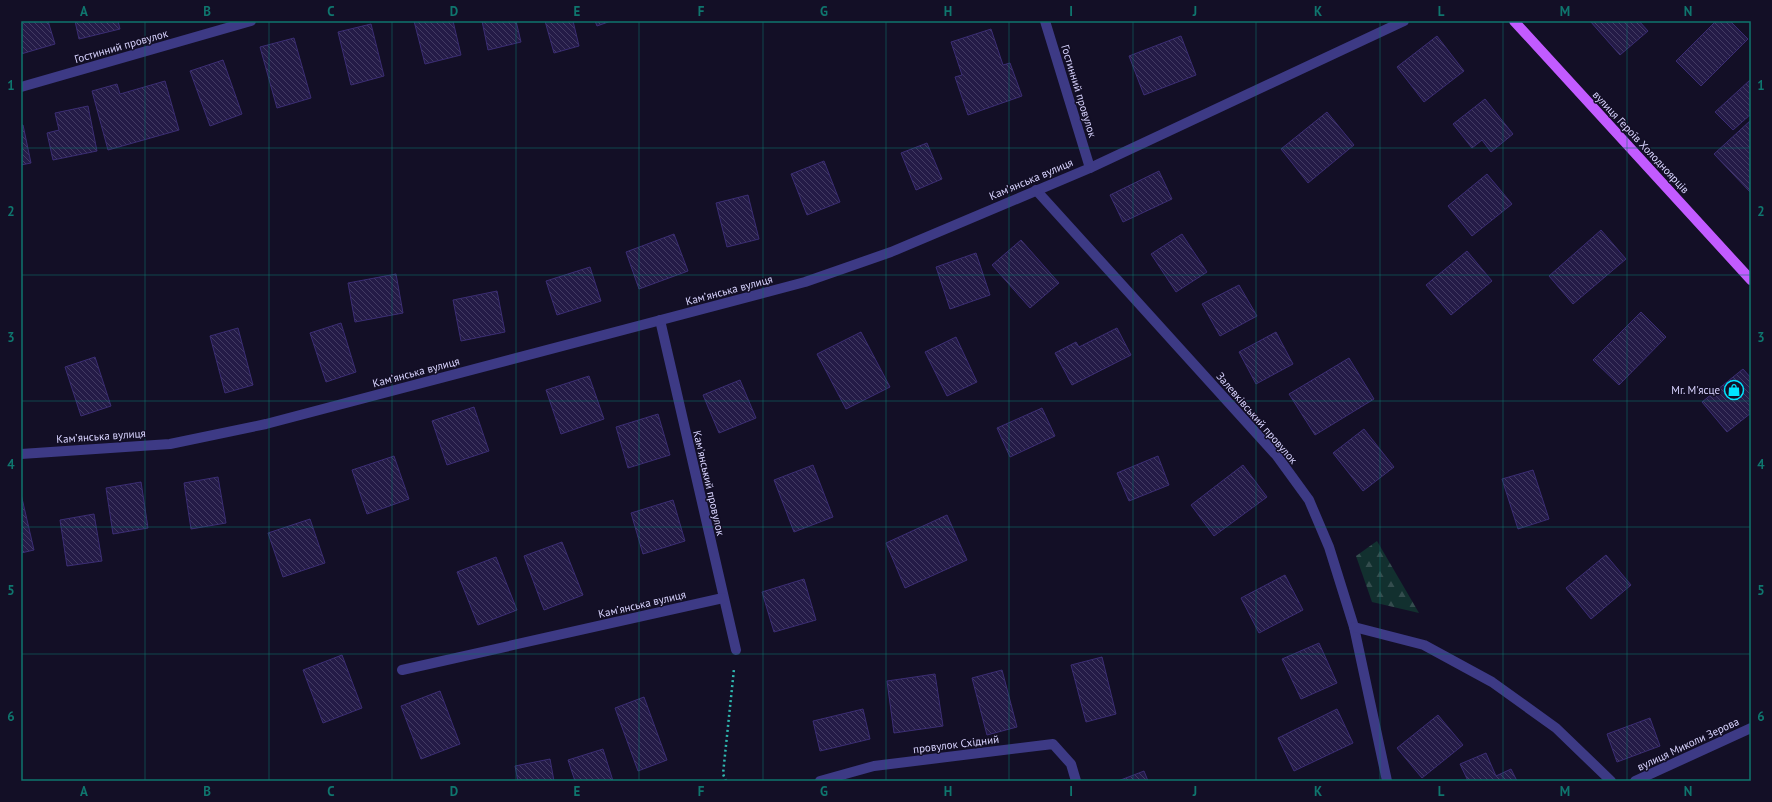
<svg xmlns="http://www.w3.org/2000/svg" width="1772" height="802" font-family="'PT Sans',sans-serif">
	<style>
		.forest { fill: url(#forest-firs) }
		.building { fill: url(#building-back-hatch); stroke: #3b2d73 }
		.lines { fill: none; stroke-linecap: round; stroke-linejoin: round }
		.path { stroke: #2fb8b0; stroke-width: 2.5; stroke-dasharray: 2 3; stroke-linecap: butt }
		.street { stroke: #3d3a85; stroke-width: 10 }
		.primary { stroke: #c25bff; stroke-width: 10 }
		.grid { fill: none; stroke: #0f766e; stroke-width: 1; stroke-opacity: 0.55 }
		.labels { text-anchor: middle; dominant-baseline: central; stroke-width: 3; stroke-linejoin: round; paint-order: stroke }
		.street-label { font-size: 11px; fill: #d9d4ff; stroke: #130f26 }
		.poi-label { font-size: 11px; fill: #d9d4ff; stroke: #130f26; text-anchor: end }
		.neatline { fill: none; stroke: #0f766e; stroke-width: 1.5 }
		.grid-label { font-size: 13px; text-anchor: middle; font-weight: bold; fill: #0f766e }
	</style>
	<defs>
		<pattern id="forest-firs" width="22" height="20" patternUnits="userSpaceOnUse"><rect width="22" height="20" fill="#12302f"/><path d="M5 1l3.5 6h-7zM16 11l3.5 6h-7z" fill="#344d4e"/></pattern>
		<pattern id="building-back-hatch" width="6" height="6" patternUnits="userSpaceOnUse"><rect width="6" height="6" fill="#241b47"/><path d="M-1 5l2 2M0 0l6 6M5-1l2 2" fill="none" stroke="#433b63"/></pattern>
	</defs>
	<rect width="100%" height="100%" fill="#130f26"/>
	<!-- forest -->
	<polygon class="forest" points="1377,541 1419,613 1372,602 1356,556"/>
	<!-- building -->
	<g class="building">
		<polygon points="21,21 48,21 55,44 21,54"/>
		<polygon points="75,21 118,21 120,29 79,39"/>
		<polygon points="414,21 453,21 461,55 425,64"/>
		<polygon points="482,21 516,21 521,42 488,50"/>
		<polygon points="545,21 573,21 579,46 554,53"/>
		<polygon points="595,21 611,21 597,26"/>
		<polygon points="1590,21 1639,21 1648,31 1620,55"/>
		<polygon points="1716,21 1730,21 1748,39 1701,86 1676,61"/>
		<polygon points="371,24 384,76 351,85 338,32"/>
		<polygon points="991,29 1003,65 1010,63 1022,96 968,115 955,77 962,75 951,42"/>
		<polygon points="1181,36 1196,75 1144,95 1129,56"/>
		<polygon points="1437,36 1464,71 1424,102 1397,67"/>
		<polygon points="294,38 311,98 277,108 260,47"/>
		<polygon points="223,60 242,114 210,126 190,71"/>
		<polygon points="1750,80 1751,114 1733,130 1715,112"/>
		<polygon points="165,81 179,130 108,150 92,91 117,84 120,94"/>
		<polygon points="1485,99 1513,134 1491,152 1482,140 1472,148 1453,124"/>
		<polygon points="88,106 97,151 53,160 47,133 59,130 55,113"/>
		<polygon points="1327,112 1354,145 1308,183 1281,149"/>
		<polygon points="1751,120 1751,193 1714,154"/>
		<polygon points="21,125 23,125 31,163 21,165"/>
		<polygon points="927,143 942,179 916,190 901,153"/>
		<polygon points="824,161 840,202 807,215 791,174"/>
		<polygon points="1159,171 1172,199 1123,222 1110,195"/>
		<polygon points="1487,174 1512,204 1472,236 1448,206"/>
		<polygon points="748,195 759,239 727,247 716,203"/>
		<polygon points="1601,230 1626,259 1573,304 1549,276"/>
		<polygon points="674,234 688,271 639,289 626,252"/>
		<polygon points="1182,234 1207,272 1176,292 1151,254"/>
		<polygon points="1021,240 1059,283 1030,308 992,265"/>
		<polygon points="1467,251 1492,281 1451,315 1426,285"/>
		<polygon points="976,253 990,295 950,309 936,267"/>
		<polygon points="590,267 601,301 557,315 546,281"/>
		<polygon points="396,274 403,313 355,322 348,283"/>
		<polygon points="1239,285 1257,316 1220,336 1202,304"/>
		<polygon points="497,291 505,332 461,341 453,300"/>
		<polygon points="1641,312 1666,337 1619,385 1593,360"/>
		<polygon points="341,323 356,372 326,382 310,333"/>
		<polygon points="238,328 253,385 225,393 210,336"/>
		<polygon points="1117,328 1131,355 1072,385 1055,353 1076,342 1079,347"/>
		<polygon points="861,332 890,387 846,409 817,354"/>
		<polygon points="1276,332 1293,364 1256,384 1239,352"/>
		<polygon points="956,337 977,382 947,396 925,352"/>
		<polygon points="95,357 111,406 81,416 65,367"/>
		<polygon points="1349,358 1374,399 1315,435 1289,394"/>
		<polygon points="1743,369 1751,378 1751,413 1727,432 1702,402"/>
		<polygon points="589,376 604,419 561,434 546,390"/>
		<polygon points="740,380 756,418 719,433 703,395"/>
		<polygon points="474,407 489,451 447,465 432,421"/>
		<polygon points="1042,408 1055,436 1010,457 997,428"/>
		<polygon points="658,414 670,455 628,468 616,427"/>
		<polygon points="1364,429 1394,467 1363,491 1333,453"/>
		<polygon points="394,456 409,499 367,514 352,470"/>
		<polygon points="1158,456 1169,485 1129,501 1117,473"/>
		<polygon points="813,465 833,517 794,532 774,480"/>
		<polygon points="1243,465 1267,497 1214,536 1191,505"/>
		<polygon points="1533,470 1549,519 1518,529 1502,479"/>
		<polygon points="218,477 226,523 191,529 184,483"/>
		<polygon points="141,482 148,528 113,534 106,488"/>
		<polygon points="21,494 34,550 21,553"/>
		<polygon points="673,500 685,541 643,554 631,513"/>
		<polygon points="94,514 102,561 67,566 60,520"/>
		<polygon points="947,515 967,560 905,588 886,543"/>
		<polygon points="310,519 325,563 283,577 268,533"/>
		<polygon points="562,542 583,595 544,610 524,556"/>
		<polygon points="1606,555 1631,585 1591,619 1566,588"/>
		<polygon points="496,557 517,610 478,625 457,572"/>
		<polygon points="1285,575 1303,610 1259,633 1241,598"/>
		<polygon points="804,579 816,620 774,632 762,592"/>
		<polygon points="1319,643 1337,683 1301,699 1282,659"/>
		<polygon points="342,655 362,708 323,723 303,670"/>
		<polygon points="1102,657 1116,714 1086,722 1071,665"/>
		<polygon points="1002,670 1017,727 987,735 972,678"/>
		<polygon points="935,674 943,726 894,733 887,681"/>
		<polygon points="440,691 460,744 421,759 401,706"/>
		<polygon points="644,697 667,760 638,771 615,708"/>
		<polygon points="863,709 870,739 820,751 813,721"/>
		<polygon points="1337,709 1353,743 1294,771 1278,738"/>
		<polygon points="1438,715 1463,745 1422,778 1397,748"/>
		<polygon points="1650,718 1660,746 1617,762 1607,734"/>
		<polygon points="603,749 613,781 575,781 568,760"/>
		<polygon points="1486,753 1496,776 1511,769 1517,781 1468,781 1460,764"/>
		<polygon points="550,759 554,781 518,781 515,766"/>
		<polygon points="1144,771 1148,781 1118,781"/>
	</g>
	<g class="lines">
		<!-- path -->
		<polyline class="path" points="726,781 723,774 734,669"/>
		<!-- street -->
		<g class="street">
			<polyline points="1045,21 1090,168"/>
			<polyline points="21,87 251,21"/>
			<polyline points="1036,190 1277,456 1309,500 1329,547 1354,627 1387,781"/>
			<polyline points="660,320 736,650"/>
			<polyline points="21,454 170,444 266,424 805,282 891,252 1090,168 1404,21"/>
			<polyline points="1354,627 1424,645 1492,682 1556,728 1611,781"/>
			<polyline points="402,670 723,598"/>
			<polyline points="820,781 874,766 1053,744 1071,764 1076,781"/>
			<polyline points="1635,781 1751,728"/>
		</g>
		<!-- primary -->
		<polyline class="primary" points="1514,21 1751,280"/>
	</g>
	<!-- grid -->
	<path class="grid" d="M145 21V781M269 21V781M392 21V781M516 21V781M639 21V781M763 21V781M886 21V781M1009 21V781M1133 21V781M1256 21V781M1380 21V781M1503 21V781M1627 21V781M21 148H1751M21 275H1751M21 401H1751M21 527H1751M21 654H1751"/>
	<!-- icons -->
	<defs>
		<g id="shop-ring" transform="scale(1)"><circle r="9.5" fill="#130f26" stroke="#00e5ff" stroke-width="1.5"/><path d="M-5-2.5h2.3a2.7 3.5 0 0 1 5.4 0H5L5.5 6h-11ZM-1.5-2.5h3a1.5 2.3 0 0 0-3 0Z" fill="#00e5ff"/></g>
	</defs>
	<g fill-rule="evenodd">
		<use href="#shop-ring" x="1734" y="390"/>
	</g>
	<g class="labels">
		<!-- street labels -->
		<g class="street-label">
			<text transform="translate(121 46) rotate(-16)">Гостинний провулок</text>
			<text transform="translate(1079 91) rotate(73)">Гостинний провулок</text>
			<text transform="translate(1641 142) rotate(47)">вулиця Героїв Холодноярців</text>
			<text transform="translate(1031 179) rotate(-23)">Камʼянська вулиця</text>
			<text transform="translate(729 290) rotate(-15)">Камʼянська вулиця</text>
			<text transform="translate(416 372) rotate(-15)">Камʼянська вулиця</text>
			<text transform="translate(1257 418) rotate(49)">Залевківський провулок</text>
			<text transform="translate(101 436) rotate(-4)">Камʼянська вулиця</text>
			<text transform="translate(709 483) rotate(77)">Кам'янський провулок</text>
			<text transform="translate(642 604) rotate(-13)">Камʼянська вулиця</text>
			<text transform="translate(956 744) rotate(-7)">провулок Східний</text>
			<text transform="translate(1688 744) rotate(-25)">вулиця Миколи Зерова</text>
		</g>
		<!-- poi labels -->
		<g class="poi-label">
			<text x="1720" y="390">Mr. М'ясце</text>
		</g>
	</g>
	<!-- border -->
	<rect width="1772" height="802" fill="none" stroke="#130f26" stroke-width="44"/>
	<rect x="22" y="22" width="1728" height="758" class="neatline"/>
	<g class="grid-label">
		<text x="84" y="16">A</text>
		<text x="207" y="16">B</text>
		<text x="331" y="16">C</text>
		<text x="454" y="16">D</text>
		<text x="577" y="16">E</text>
		<text x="701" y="16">F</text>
		<text x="824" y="16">G</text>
		<text x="948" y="16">H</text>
		<text x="1071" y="16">I</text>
		<text x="1195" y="16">J</text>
		<text x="1318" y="16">K</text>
		<text x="1441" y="16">L</text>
		<text x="1565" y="16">M</text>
		<text x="1688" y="16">N</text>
		<text x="11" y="90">1</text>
		<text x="1761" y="90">1</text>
		<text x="11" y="216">2</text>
		<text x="1761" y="216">2</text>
		<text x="11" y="342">3</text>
		<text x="1761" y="342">3</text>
		<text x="11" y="469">4</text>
		<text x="1761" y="469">4</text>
		<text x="11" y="595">5</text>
		<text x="1761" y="595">5</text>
		<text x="11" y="721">6</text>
		<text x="1761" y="721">6</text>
		<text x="84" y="796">A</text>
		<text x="207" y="796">B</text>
		<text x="331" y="796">C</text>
		<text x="454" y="796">D</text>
		<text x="577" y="796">E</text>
		<text x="701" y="796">F</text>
		<text x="824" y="796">G</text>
		<text x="948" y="796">H</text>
		<text x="1071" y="796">I</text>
		<text x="1195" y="796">J</text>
		<text x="1318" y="796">K</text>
		<text x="1441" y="796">L</text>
		<text x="1565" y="796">M</text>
		<text x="1688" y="796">N</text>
	</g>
</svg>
